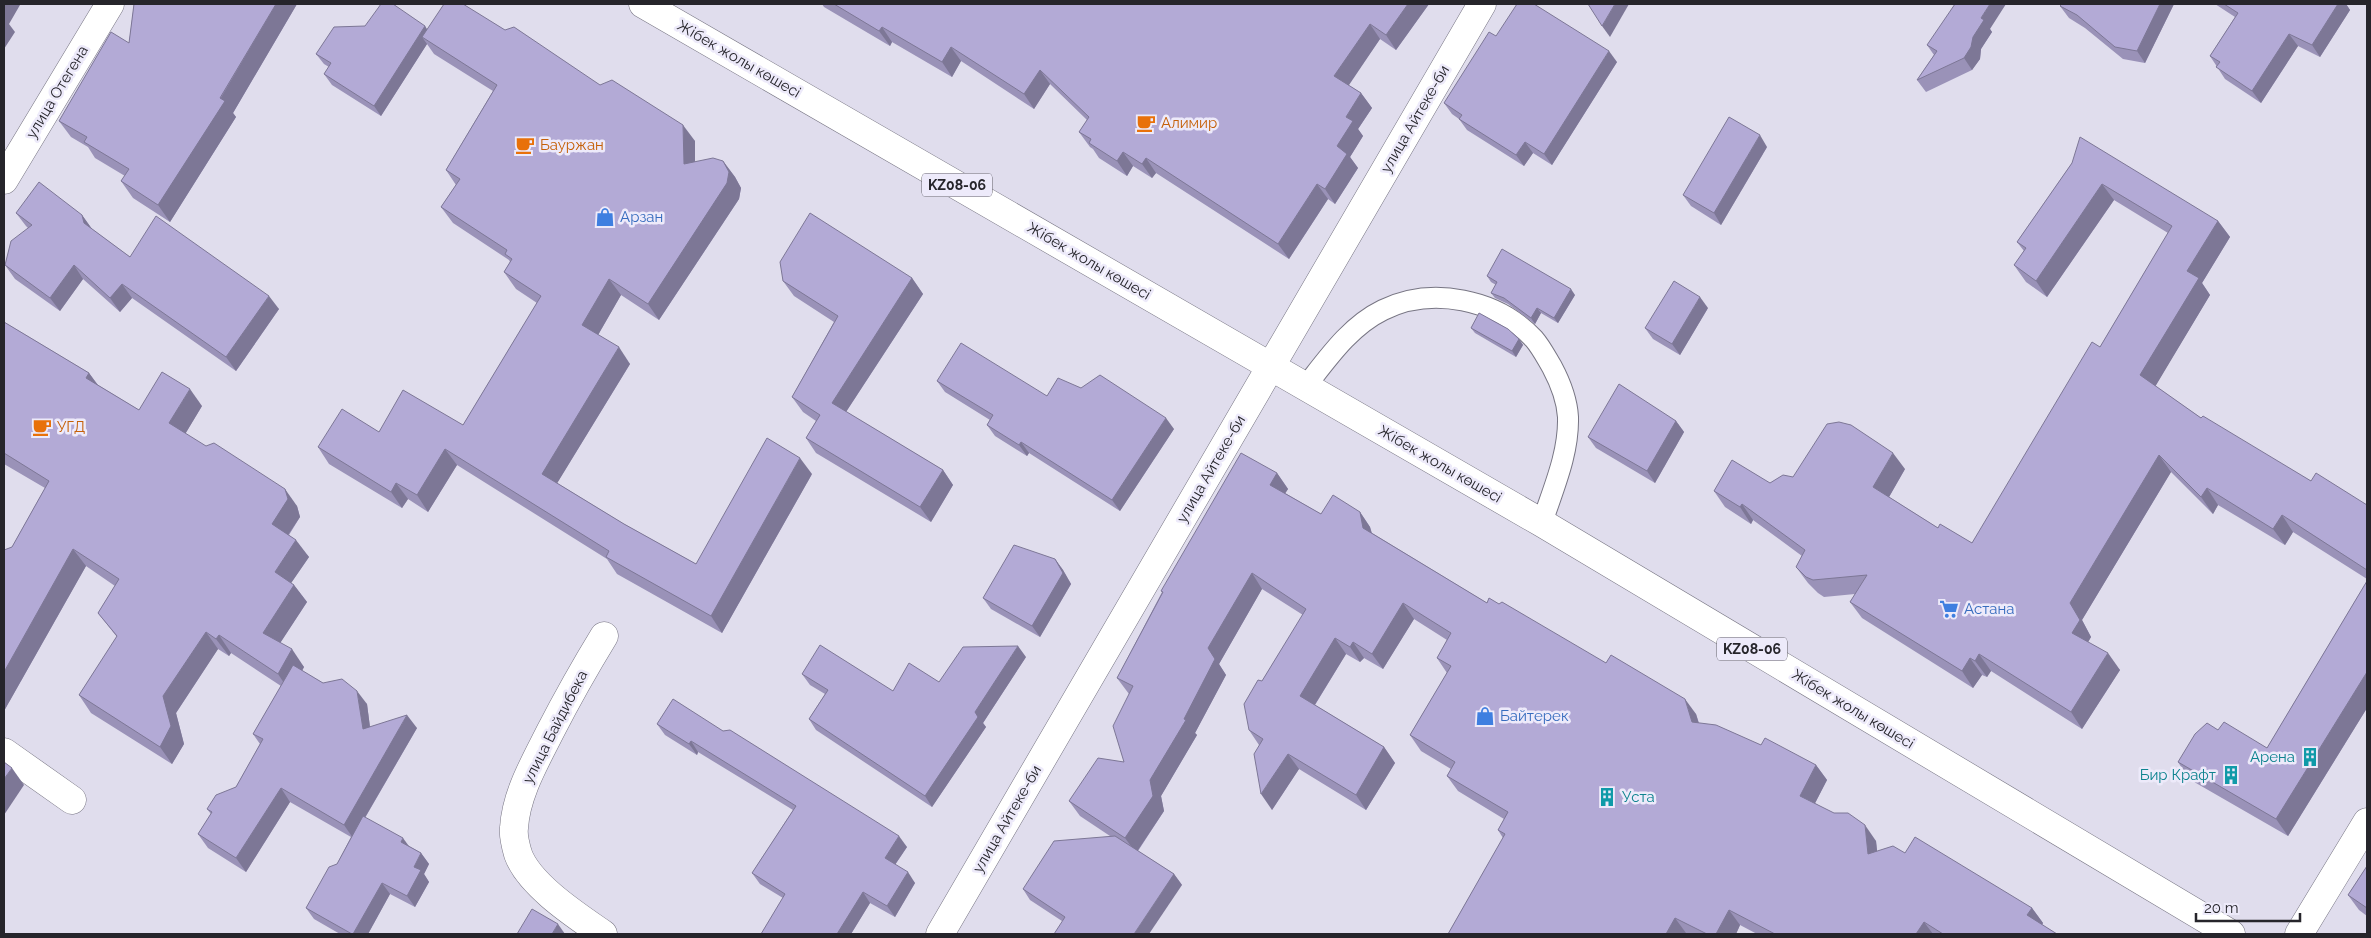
<svg xmlns="http://www.w3.org/2000/svg" width="2371" height="938" font-family="Raleway,sans-serif">
	<style>
		.lines { fill: none; stroke-linecap: round; stroke-linejoin: round }
		.service-casing { stroke: #777583; stroke-width: 22 }
		.minor-casing { stroke: #777583; stroke-width: 29 }
		.secondary-casing { stroke: #777583; stroke-width: 29 }
		.trunk-casing { stroke: #777583; stroke-width: 29 }
		.service { stroke: #fff; stroke-width: 20 }
		.minor { stroke: #fff; stroke-width: 28 }
		.secondary { stroke: #fff; stroke-width: 28 }
		.trunk { stroke: #fff; stroke-width: 28 }
		.wall { fill: #9a92b8 }
		.shaded-wall { fill: #7d7796 }
		.building { fill: #b3aad6; stroke: #7d7796 }
		.labels { text-anchor: middle; dominant-baseline: central; stroke-width: 5; stroke-linejoin: round; paint-order: stroke }
		.shield { fill: #edeafa; stroke: #626069; stroke-width: 1 }
		.shield-label { font-size: 14px; font-weight: bold; fill: #26252b }
		.street-label { font-size: 15px; fill: #26252b; stroke: #edeafa }
		.food-label { font-size: 15px; fill: #c56008; stroke: #edeafa; text-anchor: start }
		.shop-label { font-size: 15px; fill: #366cbe; stroke: #edeafa; text-anchor: start }
		.culture-label { font-size: 15px; fill: #0d838f; stroke: #edeafa; text-anchor: end }
	</style>
	<rect width="100%" height="100%" fill="#e0dded"/>
	<g class="lines">
		<!-- service casing -->
		<g class="service-casing">
			<path id="service" d="M1306 386C1328 358 1350 326 1383 310 1432 286 1497 299 1534 339 1541 347 1546 357 1552 367 1560 382 1567 400 1568 417 1569 454 1553 489 1542 523"/>
		</g>
		<!-- minor casing -->
		<g class="minor-casing">
			<g id="minor">
				<polyline points="4,752 72,800"/>
				<path d="M603 934C577 916 529 885 518 854 516 847 513 835 514 828 516 794 535 762 550 732 567 699 585 667 604 636"/>
				<polyline points="940,934 1482,4"/>
				<polyline points="2299,934 2367,822"/>
			</g>
		</g>
		<!-- secondary casing -->
		<g class="secondary-casing">
			<polyline id="secondary" points="4,180 110,4"/>
		</g>
		<!-- trunk casing -->
		<g class="trunk-casing">
			<polyline id="trunk" points="643,4 1542,523 2231,934"/>
		</g>
		<!-- service -->
		<use href="#service" class="service"/>
		<!-- minor -->
		<use href="#minor" class="minor"/>
		<!-- secondary -->
		<use href="#secondary" class="secondary"/>
		<!-- trunk -->
		<use href="#trunk" class="trunk"/>
	</g>
	<!-- wall -->
	<g class="wall">
		<polygon points="134,4 297,4 233,113 236,117 170,222 133,198 121,181 125,176 95,158 88,147 71,137 59,121 129,43"/>
		<polygon points="822,4 1429,4 1396,50 1380,39 1348,85 1361,93 1372,108 1358,129 1363,136 1350,157 1358,168 1335,204 1328,199 1289,259 1156,173 1152,178 1133,166 1127,176 1099,158 1093,149 1090,147 1079,132 1087,120 1050,84 1034,109 961,61 952,77 892,42 890,46 824,7"/>
		<polygon points="2174,4 2145,63 2123,59 2085,28 2069,18 2060,6"/>
		<polygon points="2215,4 2346,4 2350,10 2320,57 2298,46 2261,103 2225,79 2210,56 2235,17"/>
		<polygon points="425,26 427,30 505,30 695,141 695,162 723,161 735,177 741,188 739,199 659,320 621,295 598,335 630,364 557,483 624,524 696,564 812,474 722,633 617,574 607,559 457,465 428,512 408,499 402,508 329,464 318,447 379,432 463,425 537,303 516,289 504,272 510,262 509,260 453,223 441,207 456,185 446,170 493,91 434,54 427,44 381,116 332,85 324,74 329,67 324,64 316,54"/>
		<polygon points="1990,29 1992,32 1981,49 1980,59 1972,70 1926,92 1917,80 1934,55 1927,45"/>
		<polygon points="1496,36 1617,62 1552,165 1533,153 1524,166 1467,130 1459,119 1452,114 1444,103"/>
		<polygon points="1767,147 1721,225 1691,206 1683,195"/>
		<polygon points="2072,163 2218,221 2230,237 2202,283 2210,295 2155,386 2201,418 2311,481 2367,505 2367,579 2293,532 2285,545 2218,505 2213,514 2171,472 2082,620 2091,637 2088,642 2120,670 2082,729 1991,671 1987,677 1982,675 1973,688 1862,618 1850,602 1855,594 1824,597 1818,593 1808,583 1796,567 1802,556 1753,520 1751,524 1725,507 1714,491 1770,483 1793,477 1905,469 1889,497 1938,528 1972,543 2100,347 2168,233 2114,200 2047,297 2026,282 2014,265 2024,251 2017,242"/>
		<polygon points="16,213 82,215 92,229 130,257 279,309 236,371 132,298 120,312 83,279 60,311 15,279 5,265 28,228 26,226"/>
		<polygon points="1487,276 1575,295 1558,323 1541,313 1535,324 1508,304 1495,298 1491,293 1496,285 1491,282"/>
		<polygon points="912,278 923,294 846,412 943,470 953,485 931,522 816,453 806,438 816,421 803,412 792,397 834,322 794,296 783,281"/>
		<polygon points="1708,308 1680,355 1653,339 1645,328"/>
		<polygon points="4,322 89,373 98,385 139,410 202,406 185,434 297,506 300,517 289,535 309,557 291,583 294,585 307,602 280,643 304,667 302,671 323,683 367,704 370,727 417,728 365,818 409,846 421,853 429,864 424,874 429,882 415,907 390,894 368,934 340,934 314,919 306,908 337,864 351,837 290,802 246,872 208,848 198,834 211,814 207,809 236,787 260,744 253,734 281,686 231,653 229,656 218,649 176,713 184,744 172,764 91,713 79,695 117,637 98,613 115,586 86,566 4,711 4,550 12,547 45,488 4,464"/>
		<polygon points="1471,328 1519,339 1523,345 1516,357 1475,333"/>
		<polygon points="937,381 1047,396 1081,388 1174,429 1120,511 1029,453 1027,456 995,436 987,425 990,420 945,392"/>
		<polygon points="1676,421 1684,432 1655,483 1596,448 1588,437"/>
		<polygon points="1277,473 1288,489 1285,493 1321,514 1360,512 1370,527 1372,533 1487,603 1606,663 1696,714 1699,723 1816,765 1827,780 1815,803 1876,841 1877,851 1905,853 2032,908 2043,923 2042,925 2057,934 1757,934 1740,925 1736,934 1688,934 1686,933 1685,934 1448,934 1503,838 1498,830 1504,819 1458,791 1447,776 1451,769 1421,751 1410,735 1447,673 1437,658 1447,640 1414,619 1383,669 1364,658 1360,662 1346,654 1315,705 1384,747 1395,763 1366,810 1299,769 1272,810 1259,745 1249,730 1262,681 1303,615 1262,589 1219,664 1226,675 1195,733 1197,735 1161,796 1164,811 1138,851 1174,874 1182,885 1062,921 1030,900 1023,889 1110,836 1080,816 1069,801 1124,762 1129,694 1117,678 1162,592 1161,591"/>
		<polygon points="1055,559 1063,570 1071,584 1040,637 991,609 983,598"/>
		<polygon points="2367,581 2367,708 2288,836 2189,779 2178,762 2218,730 2267,748"/>
		<polygon points="1026,657 983,723 986,727 932,807 816,730 809,719 825,694 810,685 802,674 893,691 939,682"/>
		<polygon points="657,724 907,847 895,865 915,883 895,917 870,903 851,934 761,934 783,898 760,884 752,873 793,810 698,752 697,755 665,735"/>
		<polygon points="2367,866 2367,916 2359,910 2348,895"/>
	</g>
	<!-- shaded-wall -->
	<g class="shaded-wall">
		<polygon points="4,4 20,4 20,5 9,24 15,32 4,49"/>
		<polygon points="276,4 297,4 233,113 236,117 170,222 158,205"/>
		<polygon points="1408,4 1429,4 1396,50 1386,35"/>
		<polygon points="1615,4 1629,4 1610,37 1602,26"/>
		<polygon points="1990,4 2006,4 1990,29 1992,32 1981,49 1980,59 1972,70 1964,58 1981,18"/>
		<polygon points="2160,4 2174,4 2145,63 2137,51"/>
		<polygon points="2338,4 2346,4 2350,10 2320,57 2312,45"/>
		<polygon points="1370,24 1380,39 1345,91 1334,76"/>
		<polygon points="425,26 432,37 422,37 427,44 381,116 374,106"/>
		<polygon points="882,27 892,42 890,46 879,31"/>
		<polygon points="2289,34 2298,46 2261,103 2252,91"/>
		<polygon points="951,47 961,61 952,77 942,62"/>
		<polygon points="1609,51 1617,62 1552,165 1544,154"/>
		<polygon points="1040,70 1050,84 1034,109 1024,94"/>
		<polygon points="1361,93 1372,108 1358,129 1363,136 1350,157 1358,168 1335,204 1325,189 1346,117"/>
		<polygon points="683,125 695,141 695,181 684,164"/>
		<polygon points="1760,135 1767,147 1721,225 1714,213"/>
		<polygon points="1525,142 1533,153 1524,166 1516,155"/>
		<polygon points="1123,152 1133,166 1127,176 1117,161"/>
		<polygon points="1146,158 1156,173 1152,178 1142,164"/>
		<polygon points="723,161 735,177 741,188 739,199 659,320 648,304"/>
		<polygon points="1317,184 1328,199 1289,259 1278,244"/>
		<polygon points="2102,184 2114,200 2047,297 2036,281"/>
		<polygon points="82,215 92,229 93,237 84,223"/>
		<polygon points="2218,221 2230,237 2202,283 2210,295 2152,392 2140,375 2187,271"/>
		<polygon points="74,265 83,279 60,311 50,298"/>
		<polygon points="912,278 923,294 842,418 832,403"/>
		<polygon points="609,279 621,295 594,342 582,325"/>
		<polygon points="122,284 132,298 120,312 110,298"/>
		<polygon points="1571,289 1575,295 1558,323 1554,318"/>
		<polygon points="269,296 279,309 236,371 226,357"/>
		<polygon points="1700,297 1708,308 1680,355 1672,344"/>
		<polygon points="1537,308 1541,313 1535,324 1531,318"/>
		<polygon points="1519,339 1523,345 1516,357 1512,351"/>
		<polygon points="619,347 630,364 553,490 542,474"/>
		<polygon points="89,373 102,391 86,378"/>
		<polygon points="190,389 202,406 181,441 169,423"/>
		<polygon points="1166,418 1174,429 1120,511 1112,500"/>
		<polygon points="1676,421 1684,432 1655,483 1647,471"/>
		<polygon points="1021,442 1029,453 1027,456 1019,445"/>
		<polygon points="445,449 457,465 428,512 417,495"/>
		<polygon points="1893,453 1905,469 1885,504 1873,487"/>
		<polygon points="2159,455 2171,472 2082,620 2091,637 2084,649 2072,633 2070,603"/>
		<polygon points="800,458 812,474 722,633 711,616"/>
		<polygon points="943,470 953,485 931,522 920,507"/>
		<polygon points="1277,473 1288,489 1281,500 1270,485"/>
		<polygon points="396,483 408,499 402,508 391,492"/>
		<polygon points="2207,488 2218,505 2213,514 2201,497"/>
		<polygon points="285,489 297,506 300,517 284,541 272,524"/>
		<polygon points="1742,504 1753,520 1751,524 1740,507"/>
		<polygon points="1360,512 1370,527 1374,543 1363,528"/>
		<polygon points="2282,515 2293,532 2285,545 2273,529"/>
		<polygon points="296,540 309,557 287,589 275,572"/>
		<polygon points="73,549 86,566 4,711 4,672"/>
		<polygon points="1055,559 1063,570 1071,584 1040,637 1032,626"/>
		<polygon points="1252,573 1262,589 1219,664 1226,675 1195,733 1197,735 1161,796 1164,811 1136,853 1125,838 1150,780 1184,719 1208,648"/>
		<polygon points="294,585 307,602 275,651 263,633"/>
		<polygon points="1403,603 1414,619 1383,669 1372,654"/>
		<polygon points="206,632 218,649 176,713 184,744 172,764 160,747 163,696"/>
		<polygon points="219,635 231,653 229,656 216,639"/>
		<polygon points="1335,638 1346,654 1311,711 1300,696"/>
		<polygon points="1353,642 1364,658 1360,662 1350,647"/>
		<polygon points="1018,646 1026,657 983,723 986,727 932,807 925,796 975,712"/>
		<polygon points="292,649 304,667 290,692 278,674"/>
		<polygon points="2108,653 2120,670 2082,729 2071,712"/>
		<polygon points="1979,654 1991,671 1987,677 1975,661"/>
		<polygon points="1970,658 1982,675 1973,688 1962,671"/>
		<polygon points="2367,672 2367,708 2288,836 2276,819"/>
		<polygon points="357,691 367,704 372,743 363,729"/>
		<polygon points="1685,699 1696,714 1703,738 1692,722"/>
		<polygon points="407,715 417,728 353,838 344,825"/>
		<polygon points="691,741 698,752 697,755 689,744"/>
		<polygon points="1384,747 1395,763 1366,810 1356,795"/>
		<polygon points="1288,754 1299,769 1272,810 1261,794"/>
		<polygon points="1816,765 1827,780 1811,811 1800,796"/>
		<polygon points="12,768 24,785 4,815 4,779"/>
		<polygon points="281,788 290,802 246,872 236,858"/>
		<polygon points="1865,825 1876,841 1879,869 1868,854"/>
		<polygon points="899,836 907,847 892,869 885,858"/>
		<polygon points="403,838 411,849 401,842"/>
		<polygon points="421,853 429,864 424,874 429,882 415,907 407,896 414,867"/>
		<polygon points="908,872 915,883 895,917 887,906"/>
		<polygon points="1174,874 1182,885 1149,934 1134,934"/>
		<polygon points="382,883 390,894 368,934 353,934"/>
		<polygon points="863,892 870,903 851,934 837,934"/>
		<polygon points="2032,908 2043,923 2038,931 2027,915"/>
		<polygon points="1729,910 1740,925 1736,934 1716,934"/>
		<polygon points="1675,918 1686,933 1685,934 1666,934"/>
		<polygon points="1924,922 1933,934 1916,934"/>
		<polygon points="558,924 565,934 552,934"/>
	</g>
	<!-- building -->
	<g class="building">
		<polygon points="134,4 276,4 220,98 225,101 158,205 121,181 129,169 84,142 87,137 59,121 111,32 129,43"/>
		<polygon points="381,4 393,4 425,26 374,106 324,74 331,63 316,54 334,27 365,26"/>
		<polygon points="444,4 463,4 505,30 514,27 600,85 612,80 683,125 684,164 713,158 723,161 729,172 727,183 648,304 609,279 582,325 619,347 542,474 624,524 696,564 767,438 800,458 711,616 606,557 609,551 445,449 417,495 396,483 391,492 318,447 342,409 379,432 403,390 463,425 541,296 504,272 512,259 505,254 507,250 441,207 460,179 446,170 497,85 422,37"/>
		<polygon points="834,4 1408,4 1386,35 1370,24 1334,76 1361,93 1346,117 1353,121 1337,146 1347,154 1325,189 1317,184 1278,244 1146,158 1142,164 1123,152 1117,161 1089,143 1091,139 1079,132 1089,117 1040,70 1024,94 951,47 942,62 882,27 879,31"/>
		<polygon points="1517,4 1534,4 1609,51 1544,154 1525,142 1516,155 1459,119 1462,115 1444,103 1489,32 1496,36"/>
		<polygon points="1588,4 1615,4 1602,26"/>
		<polygon points="1955,4 1990,4 1981,18 1984,20 1973,37 1971,47 1964,58 1917,80 1937,51 1927,45"/>
		<polygon points="2062,4 2160,4 2137,51 2115,47 2077,15 2060,6"/>
		<polygon points="2224,4 2338,4 2312,45 2289,34 2252,91 2216,67 2220,62 2210,56 2238,13"/>
		<polygon points="1729,117 1760,135 1714,213 1683,195"/>
		<polygon points="2080,137 2218,221 2187,271 2199,278 2140,375 2201,418 2203,416 2311,481 2316,473 2367,505 2367,570 2282,515 2273,529 2207,488 2201,497 2159,455 2070,603 2080,620 2072,633 2108,653 2071,712 1979,654 1975,661 1970,658 1962,671 1850,602 1867,575 1813,580 1806,577 1796,567 1805,550 1742,504 1740,507 1714,491 1732,460 1770,483 1783,475 1793,477 1827,424 1839,422 1851,425 1893,453 1873,487 1938,528 1940,524 1972,543 2092,342 2100,347 2172,226 2102,184 2036,281 2014,265 2026,248 2017,242 2072,163"/>
		<polygon points="39,182 82,215 84,223 130,257 156,216 269,296 226,357 122,284 110,298 74,265 50,298 5,265 11,241 32,225 16,213"/>
		<polygon points="810,213 912,278 832,403 943,470 920,507 806,438 820,415 792,397 838,316 783,281 780,262"/>
		<polygon points="1502,249 1571,289 1554,318 1537,308 1531,318 1504,298 1491,293 1497,282 1487,276"/>
		<polygon points="1674,281 1700,297 1672,344 1645,328"/>
		<polygon points="1479,313 1508,329 1519,339 1512,351 1471,328"/>
		<polygon points="4,322 89,373 86,378 139,410 162,372 190,389 169,423 206,446 214,443 285,489 288,499 272,524 296,540 275,572 294,585 263,633 292,649 278,674 219,635 216,639 206,632 163,696 171,726 160,747 79,695 117,636 98,613 119,579 73,549 4,672 4,550 12,547 49,481 4,453"/>
		<polygon points="961,343 1047,396 1058,378 1081,388 1100,375 1166,418 1112,500 1021,442 1019,445 987,425 993,415 937,381"/>
		<polygon points="1619,384 1676,421 1647,471 1588,437"/>
		<polygon points="1241,453 1277,473 1270,485 1321,514 1333,495 1360,512 1363,528 1487,603 1489,598 1499,604 1502,602 1606,663 1611,655 1685,699 1692,722 1716,725 1761,745 1765,738 1816,765 1800,796 1834,813 1848,813 1865,825 1868,854 1893,846 1905,853 1915,837 2032,908 2027,915 2057,934 1943,934 1924,922 1916,934 1775,934 1729,910 1716,934 1707,934 1675,918 1666,934 1448,934 1505,834 1498,830 1508,812 1447,776 1455,762 1410,735 1451,666 1437,658 1451,633 1403,603 1372,654 1353,642 1350,647 1335,638 1300,696 1384,747 1356,795 1288,754 1261,794 1254,754 1263,739 1249,730 1244,704 1258,680 1262,681 1306,609 1252,573 1208,648 1215,659 1184,719 1186,720 1150,780 1153,796 1125,838 1069,801 1098,758 1124,762 1113,726 1133,686 1117,678 1163,592 1161,591"/>
		<polygon points="1014,545 1055,559 1063,573 1032,626 983,598"/>
		<polygon points="2367,581 2367,672 2276,819 2178,762 2195,734 2207,723 2218,730 2224,722 2267,748"/>
		<polygon points="820,645 893,691 909,663 939,682 963,647 1018,646 975,712 978,717 925,796 809,719 828,690 802,674"/>
		<polygon points="293,665 323,683 342,679 357,691 363,729 407,715 344,825 281,788 236,858 198,834 212,812 207,809 216,795 236,787 263,739 253,734"/>
		<polygon points="673,699 723,731 730,730 899,836 885,858 908,872 887,906 863,892 837,934 761,934 785,894 752,873 796,806 691,741 689,744 657,724"/>
		<polygon points="4,762 12,768 4,779"/>
		<polygon points="363,816 403,838 401,842 421,853 414,867 421,870 407,896 382,883 353,934 352,934 306,908 329,867 337,864"/>
		<polygon points="1115,836 1174,874 1134,934 1054,934 1065,917 1023,889 1054,841"/>
		<polygon points="2367,866 2367,908 2348,895"/>
		<polygon points="532,909 558,924 552,934 517,934"/>
	</g>
	<!-- icons -->
	<defs>
		<g id="cafe-bare" transform="scale(1.5)"><path d="M-5.5-4.5H6V0H3Q3 3.5 0 3.5H-2.5Q-5.5 3.5-5.5 0ZM3-3.2v2h1.7v-2ZM-6 4.5H4V6H-6Z" fill="#e8710a" stroke="#edeafa" stroke-width="2.5" paint-order="stroke"/></g>
		<g id="shop-bare" transform="scale(1.5)"><path d="M-5-2.5h2.3a2.7 3.5 0 0 1 5.4 0H5L5.5 6h-11ZM-1.5-2.5h3a1.5 2.3 0 0 0-3 0Z" fill="#3f7fe0" stroke="#edeafa" stroke-width="2.5" paint-order="stroke"/></g>
		<g id="supermarket-bare" transform="scale(1.5)"><path d="M-6-5.5h2.5l.6 2H6L4.5 2H-2.5L-4.4-4H-6ZM-1.5 3.2a1.3 1.3 0 1 0 .1 0ZM3 3.2a1.3 1.3 0 1 0 .1 0Z" fill="#3f7fe0" stroke="#edeafa" stroke-width="2.5" paint-order="stroke"/></g>
		<g id="building-bare" transform="scale(1.5)"><path d="M-4-6H4V6H1V3H-1V6H-4ZM-2.5-4.3h1.7v1.8h-1.7ZM.8-4.3h1.7v1.8H.8ZM-2.5-1h1.7V.8h-1.7ZM.8-1h1.7V.8H.8Z" fill="#0f9aa8" stroke="#edeafa" stroke-width="2.5" paint-order="stroke"/></g>
	</defs>
	<g fill-rule="evenodd">
		<use href="#cafe-bare" x="1146" y="123"/>
		<use href="#cafe-bare" x="525" y="145"/>
		<use href="#shop-bare" x="605" y="217"/>
		<use href="#cafe-bare" x="42" y="427"/>
		<use href="#supermarket-bare" x="1949" y="609"/>
		<use href="#shop-bare" x="1485" y="716"/>
		<use href="#building-bare" x="2310" y="757"/>
		<use href="#building-bare" x="2231" y="775"/>
		<use href="#building-bare" x="1607" y="797"/>
	</g>
	<g class="labels">
		<!-- shield labels -->
		<g class="shield">
			<rect x="922" y="173.5" width="70" height="23" rx="4"/>
			<rect x="1717" y="637.5" width="70" height="23" rx="4"/>
		</g>
		<g class="shield-label">
			<text x="957" y="185">KZ08-06</text>
			<text x="1752" y="649">KZ08-06</text>
		</g>
		<!-- street labels -->
		<g class="street-label">
			<text transform="translate(739 59) rotate(30)">Жібек жолы көшесі</text>
			<text transform="translate(57 92) rotate(-59)">улица Отегена</text>
			<text transform="translate(1415 119) rotate(-60)">улица Айтеке-би</text>
			<text transform="translate(1089 261) rotate(30)">Жібек жолы көшесі</text>
			<text transform="translate(1440 464) rotate(30)">Жібек жолы көшесі</text>
			<text transform="translate(1211 469) rotate(-60)">улица Айтеке-би</text>
			<text transform="translate(1853 709) rotate(31)">Жібек жолы көшесі</text>
			<text transform="translate(555 727) rotate(-63)">улица Байдибека</text>
			<text transform="translate(1007 819) rotate(-60)">улица Айтеке-би</text>
		</g>
		<!-- food labels -->
		<g class="food-label">
			<text x="1161" y="123">Алимир</text>
			<text x="540" y="145">Бауржан</text>
			<text x="57" y="427">УГД</text>
		</g>
		<!-- shop labels -->
		<g class="shop-label">
			<text x="620" y="217">Арзан</text>
			<text x="1964" y="609">Астана</text>
			<text x="1500" y="716">Байтерек</text>
		</g>
		<!-- culture labels -->
		<g class="culture-label">
			<text x="2295" y="757">Арена</text>
			<text x="2216" y="775">Бир Крафт</text>
			<text x="1622" y="797" text-anchor="start">Уста</text>
		</g>
	</g>
	<!-- border -->
	<rect width="2371" height="938" fill="none" stroke="#26252b" stroke-width="10"/>
	<!-- scale -->
	<path d="M2196 913v8h104v-8" fill="none" stroke="#26252b" stroke-width="2.5"/>
	<text x="2204" y="913" font-size="15" fill="#26252b" stroke="#edeafa" stroke-width="4" paint-order="stroke">20 m</text>
</svg>
